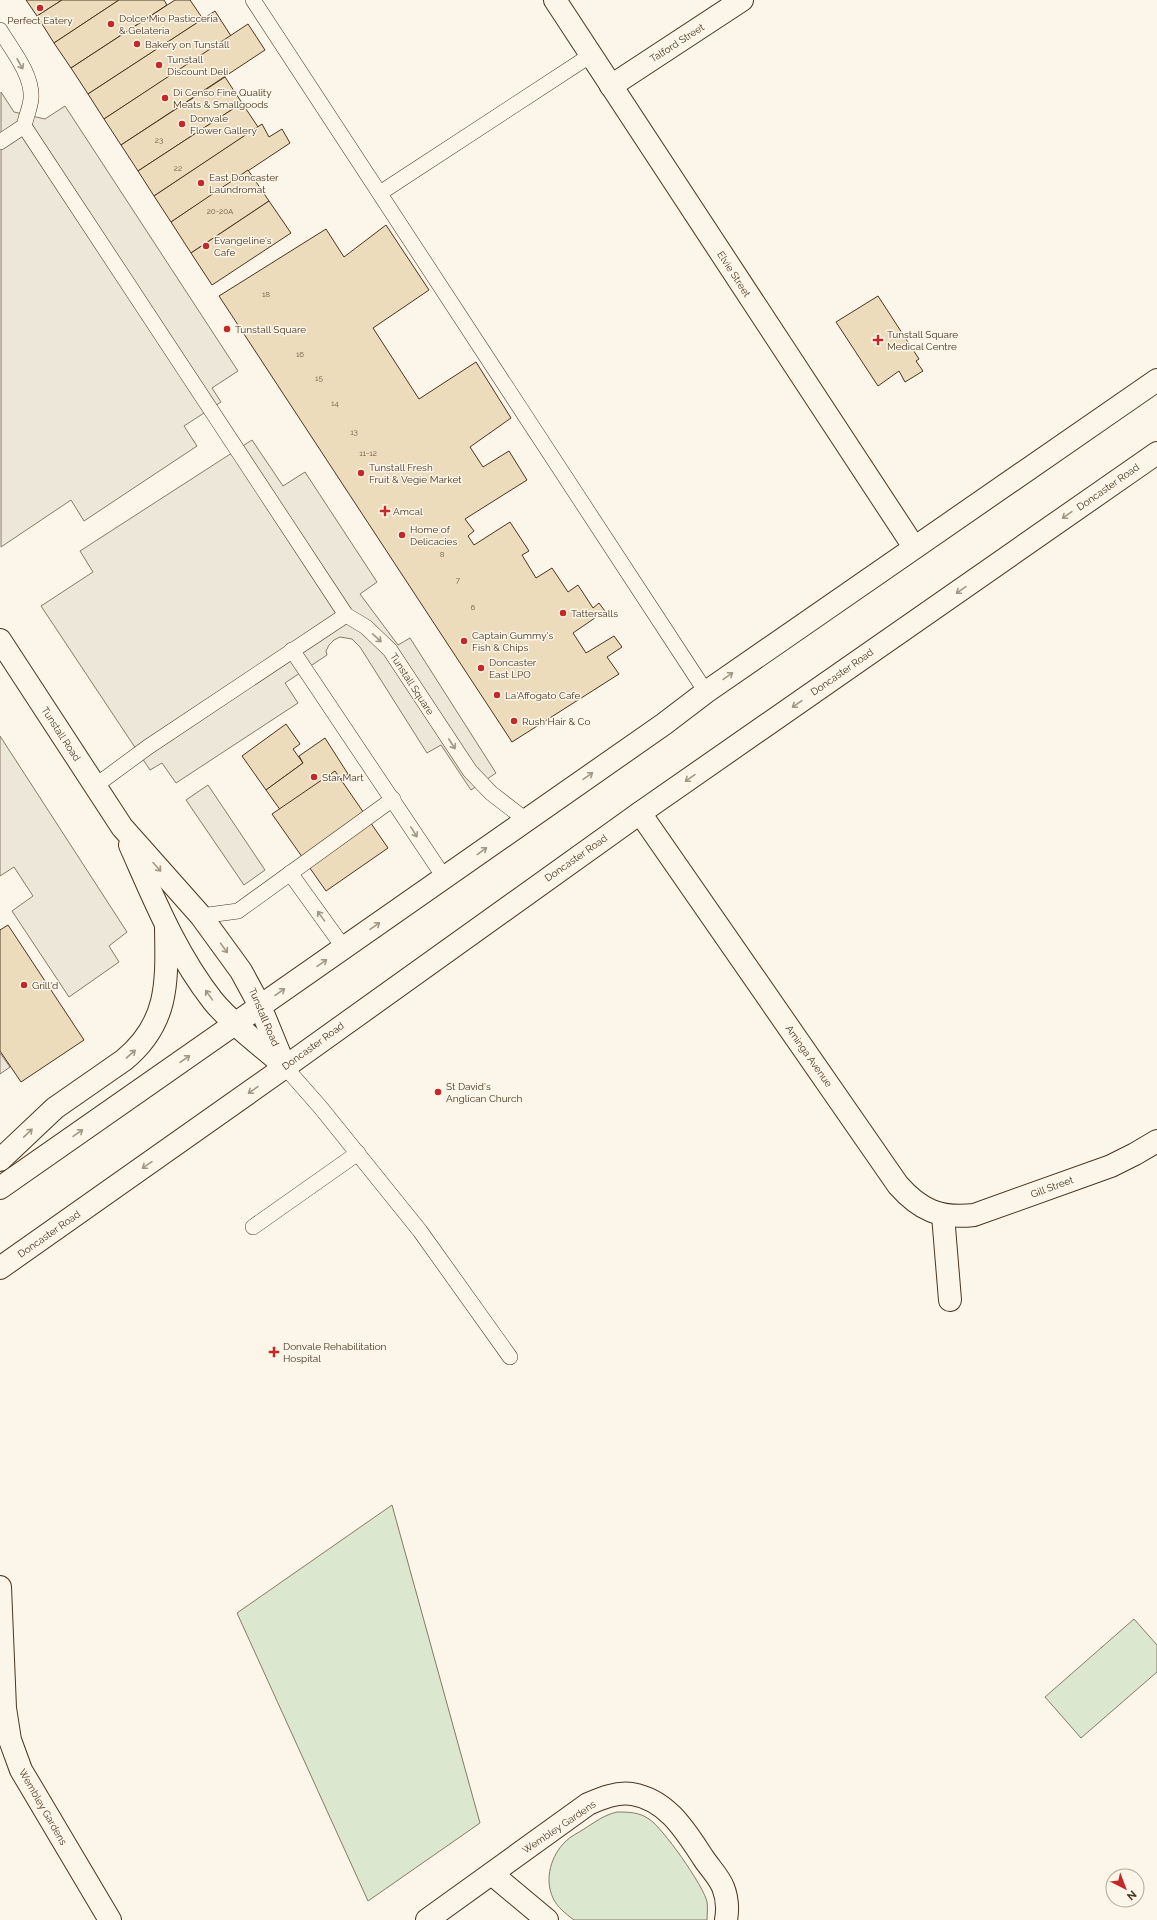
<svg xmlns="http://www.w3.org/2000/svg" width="1157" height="1920" font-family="Raleway,sans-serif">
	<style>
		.green { fill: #dce7d0; stroke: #887966 }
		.parking { fill: #ede7d9; stroke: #887966 }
		.building { fill: #ecdcbc; stroke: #4a3520 }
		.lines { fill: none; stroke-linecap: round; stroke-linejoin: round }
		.lane-casing { stroke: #4a3520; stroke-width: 16 }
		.street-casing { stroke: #4a3520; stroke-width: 24 }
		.primary-casing { stroke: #4a3520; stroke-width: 24 }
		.lane { stroke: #fbf6e9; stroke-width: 15 }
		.street { stroke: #fbf6e9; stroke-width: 22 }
		.primary { stroke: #fbf6e9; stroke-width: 22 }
		.oneway { stroke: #a29684 }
		.poi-dot { fill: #c62828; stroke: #fbf6e9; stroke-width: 1.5 }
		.labels { text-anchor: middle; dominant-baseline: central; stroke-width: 3; stroke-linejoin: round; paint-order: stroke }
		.number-label { font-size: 8px; fill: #725f47 }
		.poi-label { font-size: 10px; fill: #4a3520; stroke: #fbf6e9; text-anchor: start }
		.street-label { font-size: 10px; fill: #4a3520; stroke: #fbf6e9 }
	</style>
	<rect width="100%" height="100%" fill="#fbf6e9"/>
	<!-- green -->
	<g class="green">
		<polygon points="392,1505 480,1823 368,1901 237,1613"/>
		<polygon points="1134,1619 1157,1645 1157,1672 1081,1738 1045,1697"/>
		<path d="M617 1812C628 1812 639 1812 649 1819 662 1827 704 1886 707 1902 708 1907 707 1915 707 1920H574C566 1914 557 1907 553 1898 544 1879 551 1855 566 1841 571 1836 578 1833 584 1829 595 1822 604 1815 617 1812Z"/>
	</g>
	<!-- parking -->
	<g class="parking">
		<polygon points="1,92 14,112 45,119 65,106 238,371 212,388 221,402 184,426 197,446 84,521 71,500 1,547"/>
		<polygon points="252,440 283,486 305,472 377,582 360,594 398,645 410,638 496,773 471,790 441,745 427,753 360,647 352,639 340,637 334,640 329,645 326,651 327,655 285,683 298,703 176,783 162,763 150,770 41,606 93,572 80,551"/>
		<polygon points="0,736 127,932 109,946 119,962 69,997 12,911 33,896 14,867 0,876"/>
		<polygon points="208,785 265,870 244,885 186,800"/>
		<polygon points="0,1053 10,1067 0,1074"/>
	</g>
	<!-- building -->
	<g class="building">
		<polygon points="26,0 62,0 37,16"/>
		<polygon points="62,0 119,0 54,43 37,16"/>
		<polygon points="119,0 164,0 167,5 71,68 54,43"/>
		<polygon points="175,0 190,0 203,19 88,94 71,68"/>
		<polygon points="215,11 231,36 104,119 88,94"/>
		<polygon points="248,24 265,50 121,145 104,119"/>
		<polygon points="225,77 242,103 138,171 121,145"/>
		<polygon points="242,103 258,127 154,196 138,171"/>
		<polygon points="262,124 269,137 282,129 290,143 171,222 154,196"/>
		<polygon points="248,170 269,201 191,253 171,222"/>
		<polygon points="269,201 291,233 212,285 191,253"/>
		<polygon points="386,225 429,290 373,328 419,399 476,362 511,418 470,447 483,467 509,451 527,480 465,519 474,531 468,536 474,545 510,522 529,551 522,555 536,578 552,568 568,592 578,585 593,608 599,603 605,611 573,633 586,653 614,636 622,647 607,657 619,674 512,742 219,296 326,229 344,257"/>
		<polygon points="878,296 919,359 916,361 923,371 905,382 899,371 878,386 836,322"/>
		<polygon points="286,724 300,744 293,749 303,763 266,790 242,756"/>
		<polygon points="325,738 348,774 286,818 266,790 303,763 299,756"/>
		<polygon points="335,771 388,848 326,891 272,814"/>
		<polygon points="8,925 84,1040 21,1082 0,1051 0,930"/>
	</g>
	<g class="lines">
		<!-- lane casing -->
		<g class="lane-casing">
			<g id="lane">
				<polyline points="253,0 706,692"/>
				<path d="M0 30C12 50 33 75 31 99 30 108 26 117 24 126L0 142"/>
				<polyline points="24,126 346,615 366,627 390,650 470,771 491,793 526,820"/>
				<polyline points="380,193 591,55"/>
				<polyline points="292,650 444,877"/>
				<polyline points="95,786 148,747 346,615"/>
				<polyline points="290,873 344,948"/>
				<polyline points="201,916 238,911 393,799"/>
				<polyline points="285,1067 321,1108 420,1231 510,1357"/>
				<polyline points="253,1227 358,1153"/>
			</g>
		</g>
		<!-- street casing -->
		<g class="street-casing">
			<g id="street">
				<polyline points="555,0 914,547"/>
				<polyline points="611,86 742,0"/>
				<polyline points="0,640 122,827 201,916 241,971 260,1006 285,1067"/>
				<path d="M640 813 898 1185C920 1210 940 1219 974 1215L1111 1166 1135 1154 1157 1141"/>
				<path d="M130 845C154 899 176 954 213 1001 232 1024 259 1044 281 1063"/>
				<path d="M0 1160 55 1108 124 1060C169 1023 167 982 166 928"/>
				<polyline points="943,1215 950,1300"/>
				<polyline points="0,1587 5,1708 10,1740 21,1770 110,1920"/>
				<polyline points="492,1874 547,1920"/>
				<path d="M427 1920 588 1804C602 1798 616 1792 632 1794 668 1800 686 1832 704 1859 710 1868 719 1877 723 1887 727 1897 728 1909 726 1920"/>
			</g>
		</g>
		<!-- primary casing -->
		<g class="primary-casing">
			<g id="primary">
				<polyline points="0,1188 664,724 706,692 1157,380"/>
				<polyline points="0,1268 285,1067 640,813 1157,453"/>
			</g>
		</g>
		<!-- lane -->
		<use href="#lane" class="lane"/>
		<!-- street -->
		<use href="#street" class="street"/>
		<!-- primary -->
		<use href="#primary" class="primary"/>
	</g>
	<!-- one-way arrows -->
	<defs><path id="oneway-shaft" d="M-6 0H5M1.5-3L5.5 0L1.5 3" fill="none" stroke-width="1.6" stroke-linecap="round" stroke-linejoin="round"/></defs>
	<g class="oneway">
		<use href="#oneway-shaft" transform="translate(20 64) rotate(61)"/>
		<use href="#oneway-shaft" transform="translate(1067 515) rotate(145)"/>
		<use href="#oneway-shaft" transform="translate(961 590) rotate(145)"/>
		<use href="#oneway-shaft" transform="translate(377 638) rotate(43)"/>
		<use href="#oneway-shaft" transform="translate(728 676) rotate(-35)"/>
		<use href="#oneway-shaft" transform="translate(797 704) rotate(145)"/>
		<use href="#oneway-shaft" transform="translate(452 744) rotate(57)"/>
		<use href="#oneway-shaft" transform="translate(588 776) rotate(-35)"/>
		<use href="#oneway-shaft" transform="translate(690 778) rotate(145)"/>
		<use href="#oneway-shaft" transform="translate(414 832) rotate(58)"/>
		<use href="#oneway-shaft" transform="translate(482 851) rotate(-36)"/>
		<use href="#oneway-shaft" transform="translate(157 867) rotate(48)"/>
		<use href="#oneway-shaft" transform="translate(321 916) rotate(-126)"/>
		<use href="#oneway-shaft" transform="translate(375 926) rotate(-35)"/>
		<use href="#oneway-shaft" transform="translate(224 948) rotate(54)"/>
		<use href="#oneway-shaft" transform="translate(322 963) rotate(-35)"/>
		<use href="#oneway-shaft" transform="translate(280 992) rotate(-35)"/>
		<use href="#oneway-shaft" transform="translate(209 995) rotate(-126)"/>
		<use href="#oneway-shaft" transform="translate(131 1054) rotate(-41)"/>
		<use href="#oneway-shaft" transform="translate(185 1059) rotate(-35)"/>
		<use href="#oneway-shaft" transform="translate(253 1090) rotate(145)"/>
		<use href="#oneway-shaft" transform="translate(28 1133) rotate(-44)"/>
		<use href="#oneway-shaft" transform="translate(78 1133) rotate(-35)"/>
		<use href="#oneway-shaft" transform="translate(147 1165) rotate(145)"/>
	</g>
	<!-- markers -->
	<g class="poi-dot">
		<circle cx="40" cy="8" r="4"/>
		<circle cx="111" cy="24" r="4"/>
		<circle cx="137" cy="44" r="4"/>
		<circle cx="159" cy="65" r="4"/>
		<circle cx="165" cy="98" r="4"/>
		<circle cx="182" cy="124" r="4"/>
		<circle cx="201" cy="183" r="4"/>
		<circle cx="206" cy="246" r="4"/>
		<circle cx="227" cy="329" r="4"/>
		<path d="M876 334h4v4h4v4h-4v4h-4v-4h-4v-4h4z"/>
		<circle cx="361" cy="473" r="4"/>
		<path d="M383 505h4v4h4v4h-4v4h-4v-4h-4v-4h4z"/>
		<circle cx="402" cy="535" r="4"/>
		<circle cx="563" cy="613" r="4"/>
		<circle cx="464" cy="641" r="4"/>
		<circle cx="481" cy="668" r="4"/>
		<circle cx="497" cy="695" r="4"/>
		<circle cx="514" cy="721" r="4"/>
		<circle cx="314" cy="777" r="4"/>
		<circle cx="24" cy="985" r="4"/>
		<circle cx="438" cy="1092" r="4"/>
		<path d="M272 1346h4v4h4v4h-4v4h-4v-4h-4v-4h4z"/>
	</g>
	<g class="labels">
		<!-- number labels -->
		<g class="number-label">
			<text x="159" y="140">23</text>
			<text x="178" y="168">22</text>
			<text x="220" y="211">20-20A</text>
			<text x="266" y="294">18</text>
			<text x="300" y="354">16</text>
			<text x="319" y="378">15</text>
			<text x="335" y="403">14</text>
			<text x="354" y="432">13</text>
			<text x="368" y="453">11-12</text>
			<text x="442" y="554">8</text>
			<text x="458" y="580">7</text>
			<text x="473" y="607">6</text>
		</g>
		<!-- poi labels -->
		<g class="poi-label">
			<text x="119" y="18">Dolce Mio Pasticceria<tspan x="119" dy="12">&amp; Gelateria</tspan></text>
			<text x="40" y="20" text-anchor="middle">Perfect Eatery</text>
			<text x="145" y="44">Bakery on Tunstall</text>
			<text x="167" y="59">Tunstall<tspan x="167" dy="12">Discount Deli</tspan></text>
			<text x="173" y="92">Di Censo Fine Quality<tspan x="173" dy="12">Meats &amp; Smallgoods</tspan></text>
			<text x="190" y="118">Donvale<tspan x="190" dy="12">Flower Gallery</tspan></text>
			<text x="209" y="177">East Doncaster<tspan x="209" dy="12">Laundromat</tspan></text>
			<text x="214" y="240">Evangeline's<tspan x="214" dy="12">Cafe</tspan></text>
			<text x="235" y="329">Tunstall Square</text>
			<text x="887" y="334">Tunstall Square<tspan x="887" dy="12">Medical Centre</tspan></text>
			<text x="369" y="467">Tunstall Fresh<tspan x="369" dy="12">Fruit &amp; Vegie Market</tspan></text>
			<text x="393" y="511">Amcal</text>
			<text x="410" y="529">Home of<tspan x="410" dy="12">Delicacies</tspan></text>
			<text x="571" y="613">Tattersalls</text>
			<text x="472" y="635">Captain Gummy's<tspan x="472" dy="12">Fish &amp; Chips</tspan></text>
			<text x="489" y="662">Doncaster<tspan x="489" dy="12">East LPO</tspan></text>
			<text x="505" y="695">La'Affogato Cafe</text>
			<text x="522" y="721">Rush Hair &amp; Co</text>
			<text x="322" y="777">Star Mart</text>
			<text x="32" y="985">Grill'd</text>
			<text x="446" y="1086">St David's<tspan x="446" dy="12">Anglican Church</tspan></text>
			<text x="283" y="1346">Donvale Rehabilitation<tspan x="283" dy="12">Hospital</tspan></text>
		</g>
		<!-- street labels -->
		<g class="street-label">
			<text transform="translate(677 43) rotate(-33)">Talford Street</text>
			<text transform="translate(734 274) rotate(57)">Elvie Street</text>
			<text transform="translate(1108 487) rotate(-35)">Doncaster Road</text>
			<text transform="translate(842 672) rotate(-35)">Doncaster Road</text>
			<text transform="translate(412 684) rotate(57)">Tunstall Square</text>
			<text transform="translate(61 734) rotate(57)">Tunstall Road</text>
			<text transform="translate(576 858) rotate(-35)">Doncaster Road</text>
			<text transform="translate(264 1017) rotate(67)">Tunstall Road</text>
			<text transform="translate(313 1046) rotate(-36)">Doncaster Road</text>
			<text transform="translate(809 1056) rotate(55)">Aminga Avenue</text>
			<text transform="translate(1052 1187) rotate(-20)">Gill Street</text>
			<text transform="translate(49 1234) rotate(-35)">Doncaster Road</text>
			<text transform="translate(43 1807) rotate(60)">Wembley Gardens</text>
			<text transform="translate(559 1827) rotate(-34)">Wembley Gardens</text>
		</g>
	</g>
	<!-- north arrow -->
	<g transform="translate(1125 1888) rotate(138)"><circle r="19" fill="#fbf6e9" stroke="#b4a999"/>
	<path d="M0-3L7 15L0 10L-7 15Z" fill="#c62828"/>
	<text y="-6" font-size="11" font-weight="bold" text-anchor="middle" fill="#4a3520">N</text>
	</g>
</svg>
